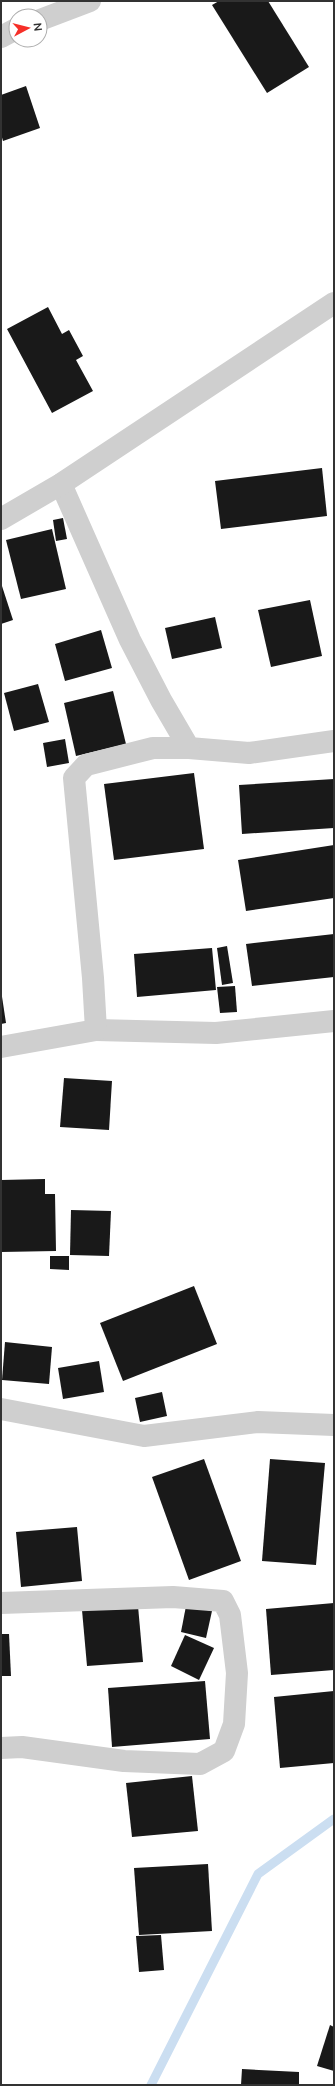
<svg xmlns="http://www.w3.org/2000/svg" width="335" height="2086" font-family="Mulish,sans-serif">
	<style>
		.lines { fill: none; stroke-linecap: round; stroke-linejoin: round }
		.stream { stroke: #cbdef1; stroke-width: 9 }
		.building { fill: #191919 }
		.minor { stroke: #cfcfcf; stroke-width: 22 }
	</style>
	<rect width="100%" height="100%" fill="#fff"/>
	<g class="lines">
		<!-- stream -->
		<polyline class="stream" points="151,2085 258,1874 334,1819"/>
	</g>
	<!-- building -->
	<g class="building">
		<polygon points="219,1 268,1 309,67 267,93 212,5"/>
		<polygon points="26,86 40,128 3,141 1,134 1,95"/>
		<polygon points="48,307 62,334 69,330 83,356 76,360 93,391 52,413 7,329"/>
		<polygon points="322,468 327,516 221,529 215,481"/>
		<polygon points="63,518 67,539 56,541 53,520"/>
		<polygon points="52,529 66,589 21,599 6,540"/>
		<polygon points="1,583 13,620 1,624"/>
		<polygon points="310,600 322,656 271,667 258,610"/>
		<polygon points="215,617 222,648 172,659 165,628"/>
		<polygon points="101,630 112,668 65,681 55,644"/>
		<polygon points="38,684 49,722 14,731 4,693"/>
		<polygon points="113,691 126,744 76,756 64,703"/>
		<polygon points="65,739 69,763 47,767 43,743"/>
		<polygon points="194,773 204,849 114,860 104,784"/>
		<polygon points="334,779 334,828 242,834 239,785"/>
		<polygon points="334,845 334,898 246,911 238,860"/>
		<polygon points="334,934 334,977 252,986 246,944"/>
		<polygon points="227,946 233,983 222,985 217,948"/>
		<polygon points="212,948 216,990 137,997 134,954"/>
		<polygon points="235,986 237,1012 220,1013 217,987"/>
		<polygon points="1,990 6,1023 1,1024"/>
		<polygon points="64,1078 112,1081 109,1130 60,1127"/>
		<polygon points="45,1179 45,1194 55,1194 56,1251 1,1252 1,1180"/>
		<polygon points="71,1210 111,1211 109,1256 70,1255"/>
		<polygon points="50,1256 69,1256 69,1270 50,1269"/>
		<polygon points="194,1286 217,1344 123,1381 100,1323"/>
		<polygon points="5,1342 52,1347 49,1384 2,1380"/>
		<polygon points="99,1361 104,1392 63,1399 58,1368"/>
		<polygon points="162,1392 167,1416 140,1422 135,1398"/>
		<polygon points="204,1459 241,1561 189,1580 152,1477"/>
		<polygon points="270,1459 325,1463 316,1565 262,1561"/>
		<polygon points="77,1527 82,1581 21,1587 16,1532"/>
		<polygon points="334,1603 334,1670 271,1675 266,1609"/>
		<polygon points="138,1606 143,1662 87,1666 82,1610"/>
		<polygon points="186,1606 212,1611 206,1638 181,1632"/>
		<polygon points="1,1634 9,1634 11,1676 1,1676"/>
		<polygon points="185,1635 214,1648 199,1680 171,1666"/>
		<polygon points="205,1681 210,1739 112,1747 108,1688"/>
		<polygon points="334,1691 334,1763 280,1768 274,1697"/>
		<polygon points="192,1776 198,1831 132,1837 126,1783"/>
		<polygon points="208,1864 212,1931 139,1935 134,1868"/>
		<polygon points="161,1935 164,1970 139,1972 136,1936"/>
		<polygon points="330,2025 334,2027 334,2071 317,2066"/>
		<polygon points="242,2069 299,2072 299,2085 241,2085"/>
	</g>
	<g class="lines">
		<!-- minor -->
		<g class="minor">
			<polyline points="40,20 90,1"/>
			<polyline points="1,37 16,29"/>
			<polyline points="61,484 130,640 161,700 189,748 249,753 334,741"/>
			<polyline points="1,519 61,484 334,303"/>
			<polyline points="96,1030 216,1033 334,1021"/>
			<polyline points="1,1047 96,1030 93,978 74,778 86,765 153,748 189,748"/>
			<polyline points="1,1409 144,1436 258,1422 334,1425"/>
			<polyline points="1,1603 173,1597 223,1601 230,1615 237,1673 234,1724 224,1751 200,1764 124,1761 22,1747 1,1748"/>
		</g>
	</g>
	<!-- border -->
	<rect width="335" height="2086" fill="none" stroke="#323232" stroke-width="4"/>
	<!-- north arrow -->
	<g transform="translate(28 28) rotate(83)"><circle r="19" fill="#ffffff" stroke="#adadad"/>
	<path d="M0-3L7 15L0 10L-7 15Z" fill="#f62f28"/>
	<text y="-6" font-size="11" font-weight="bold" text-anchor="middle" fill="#323232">N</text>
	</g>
</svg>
